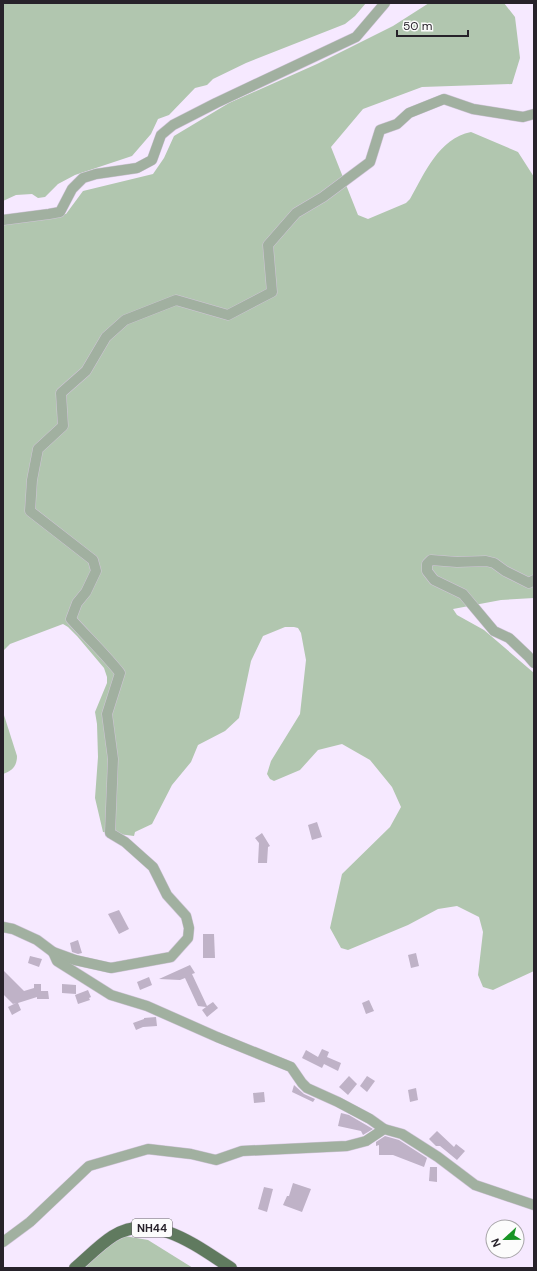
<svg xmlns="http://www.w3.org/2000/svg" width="537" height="1271" font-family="'DM Sans',sans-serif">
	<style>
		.green { fill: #b1c6af }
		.building { fill: #bfb2c7 }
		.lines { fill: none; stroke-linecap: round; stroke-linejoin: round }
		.street-casing { stroke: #d1c5d9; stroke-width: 11 }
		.primary-casing { stroke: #d1c5d9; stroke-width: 13 }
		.street { stroke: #a1b0a0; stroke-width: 10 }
		.primary { stroke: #607a5f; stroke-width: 12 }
		.labels { text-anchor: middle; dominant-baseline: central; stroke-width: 4; stroke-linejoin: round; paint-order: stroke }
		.shield { fill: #fcfcfc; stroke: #676369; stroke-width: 1 }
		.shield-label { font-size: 11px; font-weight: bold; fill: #27222a }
	</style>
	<rect width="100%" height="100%" fill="#f6e9ff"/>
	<!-- green -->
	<g class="green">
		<polygon points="3,3 366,3 355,16 345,24 246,63 213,79 207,85 195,88 169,115 158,119 151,134 132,156 75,175 58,184 45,197 38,198 32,194 16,195 3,201"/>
		<path d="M429 3H504L515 17 520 58 512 84 422 87 363 109 331 147 358 215 368 219 406 203 410 199C425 173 438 139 471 132L518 152 534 177V598L501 600 453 609 457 615 484 630 534 673V971L493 990 483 987 478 975 483 932 479 917 457 906 438 909 408 925 348 950 341 948 330 928 342 874 390 827 401 807 392 787 370 760 342 744 318 750 300 770 274 781 270 779 267 774 271 761 300 714 306 660 301 633 298 628 294 627H285L263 636 251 661 239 718 225 731 198 745 191 762 172 785 152 824 135 832 134 836 103 832 95 798 98 757 97 724 95 712 107 683V677L104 668 77 636 68 627 63 624 10 644 3 651V220L66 214 83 191 153 174 164 158 174 136 229 103 317 64 393 26Z"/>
		<path d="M3 712 17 756C17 766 12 771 3 774Z"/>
		<polygon points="125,1236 148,1240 193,1268 85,1268 102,1245"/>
	</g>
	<!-- building -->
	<g class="building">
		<polygon points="317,822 322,837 312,840 308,825"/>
		<polygon points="262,833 270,846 268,847 267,863 258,863 259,843 255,838"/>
		<polygon points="119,910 129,929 119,934 108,914"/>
		<polygon points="203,934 214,934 215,958 203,958"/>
		<polygon points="78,940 82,953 78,954 72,952 70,943"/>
		<polygon points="416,953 419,966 411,968 408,955"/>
		<polygon points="30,956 42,959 39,967 28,963"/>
		<polygon points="190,965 195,973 192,974 207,1006 213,1002 218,1008 207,1017 202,1010 206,1007 198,1006 185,978 180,980 159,979"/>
		<polygon points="3,970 24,991 34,988 34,984 41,984 41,991 48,991 49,999 37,999 37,997 18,1003 21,1010 12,1015 8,1007 16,1003 13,1004 3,994"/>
		<polygon points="149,977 152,985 140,990 137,982"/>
		<polygon points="62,984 76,985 76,994 62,993"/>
		<polygon points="88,990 91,997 89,998 90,1000 78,1004 75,995"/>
		<polygon points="369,1000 374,1011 366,1014 362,1003"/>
		<polygon points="156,1017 157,1026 143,1027 136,1030 133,1023 144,1019 144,1018"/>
		<polygon points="322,1049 329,1052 327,1057 341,1063 338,1071 324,1064 322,1068 302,1058 306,1050 318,1057"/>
		<polygon points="349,1076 357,1084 348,1095 339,1087"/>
		<polygon points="367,1076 375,1081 367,1092 360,1086"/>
		<polygon points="294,1085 304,1094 315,1099 313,1102 292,1092"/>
		<polygon points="416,1088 418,1100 410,1102 408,1090"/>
		<polygon points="264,1092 265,1102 254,1103 253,1093"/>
		<polygon points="341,1113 349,1115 373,1129 363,1135 361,1131 338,1126"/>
		<polygon points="437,1131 454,1147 456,1144 465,1151 457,1160 440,1146 436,1146 429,1139"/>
		<polygon points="385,1136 399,1140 427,1158 424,1167 393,1155 379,1155 379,1145 376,1146 376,1142"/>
		<polygon points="430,1167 437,1167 437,1182 429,1181"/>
		<polygon points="293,1183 311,1189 302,1212 283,1205 287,1196 289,1196"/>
		<polygon points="264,1187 273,1189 267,1212 258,1209"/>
	</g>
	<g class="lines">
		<!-- street casing -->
		<g class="street-casing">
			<g id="street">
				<polyline points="3,220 49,214 60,212 72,189 83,178 96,174 137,168 152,160 161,135 173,125 216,103 356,37 385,3"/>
				<polyline points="534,580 529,583 505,571 494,563 486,561 457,562 431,560 427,564 427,571 434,580 463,594 494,631 509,638 528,656 534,663"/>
				<path d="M3 927 13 929 37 940 53 952 75 960 111 968 171 957 188 938 189 928 186 916 167 895 153 867 125 842 110 833 113 759 107 714 120 673C105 654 87 637 71 619L77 603 86 592 96 571 93 560 30 511 32 480 38 449 63 426 61 393 86 371 106 337 125 320 176 300 228 315 272 292 268 245 296 213 323 197 370 162 380 130 397 124 409 113 444 99 473 109 523 117 534 114"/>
				<polyline points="53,952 57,961 111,995 147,1006 217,1037 291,1067 302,1083 307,1088 338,1102 370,1119 384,1129"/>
				<polyline points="3,1242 30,1222 89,1166 148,1149 191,1154 216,1160 242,1151 347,1146 366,1141 384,1129 402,1134 438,1157 475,1185 534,1205"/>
			</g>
		</g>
		<!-- primary casing -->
		<g class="primary-casing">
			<path id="primary" d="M75 1268C88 1257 99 1245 113 1236 154 1211 198 1247 231 1268"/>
		</g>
		<!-- street -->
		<use href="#street" class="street"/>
		<!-- primary -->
		<use href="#primary" class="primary"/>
	</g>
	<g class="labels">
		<!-- shield labels -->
		<rect class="shield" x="132" y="1219" width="40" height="18" rx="3"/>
		<g class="shield-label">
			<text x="152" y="1228">NH44</text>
		</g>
	</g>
	<!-- border -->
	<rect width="537" height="1271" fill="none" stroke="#27222a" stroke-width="8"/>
	<!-- north arrow -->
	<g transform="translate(505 1239) rotate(248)"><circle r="19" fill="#fcfcfc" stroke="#a7a5a8"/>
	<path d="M0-3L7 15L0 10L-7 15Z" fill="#189424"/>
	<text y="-6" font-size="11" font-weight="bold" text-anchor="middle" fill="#27222a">N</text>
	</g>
	<!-- scale -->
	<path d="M397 30v6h71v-6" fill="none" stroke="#27222a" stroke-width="2"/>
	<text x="403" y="30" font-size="12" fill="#27222a" stroke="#fcfcfc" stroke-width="3" paint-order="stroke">50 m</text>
</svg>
